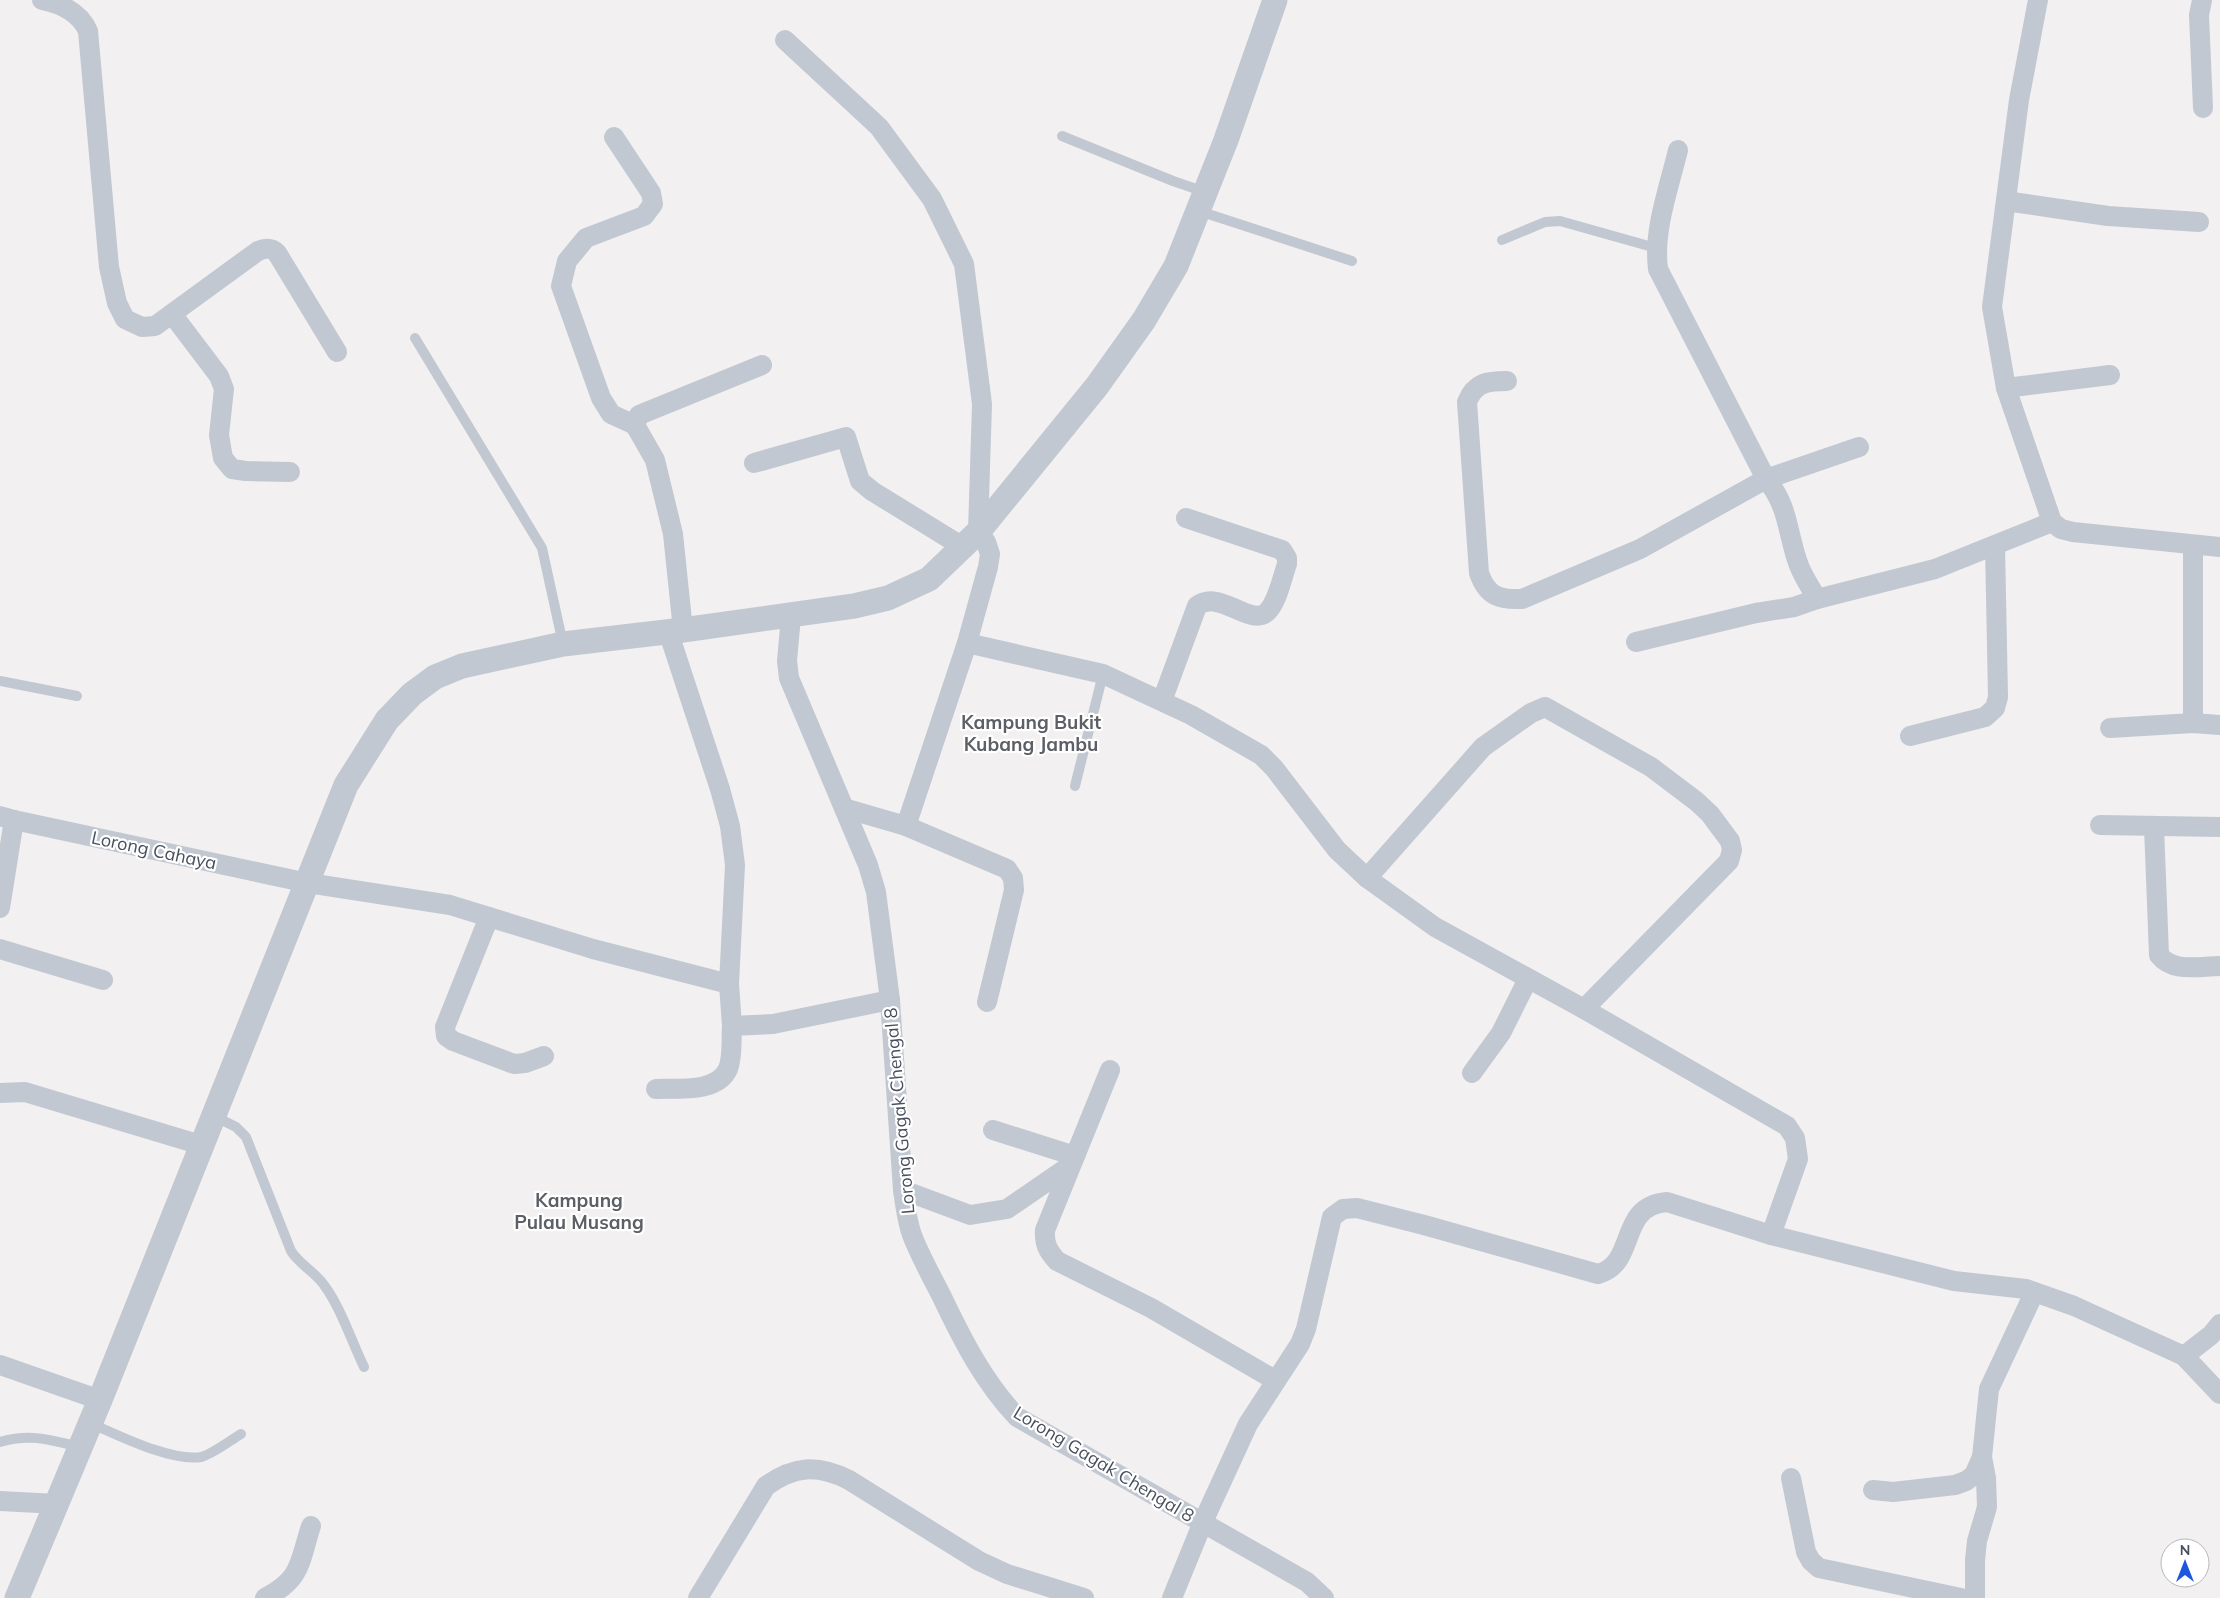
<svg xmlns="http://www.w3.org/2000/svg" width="2220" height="1598" font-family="Mulish,sans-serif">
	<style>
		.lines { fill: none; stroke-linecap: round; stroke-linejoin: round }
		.service { stroke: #c1c8d1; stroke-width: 10 }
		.minor { stroke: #c1c8d1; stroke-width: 20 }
		.tertiary { stroke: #c1c8d1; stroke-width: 25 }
		.labels { text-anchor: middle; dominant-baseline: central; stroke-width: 4.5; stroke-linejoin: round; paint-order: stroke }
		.street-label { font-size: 18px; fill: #48505d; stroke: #fff }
		.neighbourhood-label { font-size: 19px; font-weight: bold; fill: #5c5f65; stroke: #fff }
	</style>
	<rect width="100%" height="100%" fill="#f2f0f0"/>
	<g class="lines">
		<!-- service -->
		<g class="service">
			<polyline points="1062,136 1173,181 1205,192"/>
			<polyline points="1199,211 1352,261"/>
			<polyline points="1502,240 1545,222 1560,221 1656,248"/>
			<polyline points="415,338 542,548 563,644"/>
			<polyline points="0,681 77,696"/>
			<polyline points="1075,786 1103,674"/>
			<path d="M214 1116 236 1127 246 1137 291 1251C300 1265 315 1272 324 1285 341 1308 351 1340 364 1367"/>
			<path d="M90 1423C118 1435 171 1462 201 1457 211 1455 231 1440 241 1434"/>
			<path d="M0 1442C30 1433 51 1440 80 1447"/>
		</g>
		<!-- minor -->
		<g class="minor">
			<path d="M42 0C62 4 80 13 88 31L109 267 117 303 125 319 142 327 155 326 258 251C265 248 271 247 277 253L337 352"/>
			<polyline points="2038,0 2019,100 1992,307 2006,388 2052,522"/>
			<polyline points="2202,0 2199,15 2203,108"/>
			<polyline points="785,40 879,127 932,199 964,264 982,404 978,532 986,542 990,554 988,567 967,643 906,826"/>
			<polyline points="614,137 651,193 653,204 644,216 586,238 567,261 561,286 601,398 611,414 635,425"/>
			<path d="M1678 150C1669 188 1653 230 1658 269L1766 479C1788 505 1787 530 1797 560 1801 574 1810 586 1817 599"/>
			<polyline points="2006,201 2108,216 2199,222"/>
			<polyline points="172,314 219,376 224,389 219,435 223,458 232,469 246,471 290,472"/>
			<path d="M1507 381C1488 381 1475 382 1467 402L1479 573C1487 596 1499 600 1522 599L1640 549 1766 479 1859 447"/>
			<polyline points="2006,388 2110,375"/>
			<polyline points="754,463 846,437 860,481 872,491 963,547"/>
			<path d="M791 616 787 661 789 678 868 865 876 892 890 1000 903 1190C905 1205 907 1221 912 1235 920 1256 932 1277 942 1297 963 1341 984 1382 1017 1417L1307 1582 1324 1598"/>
			<polyline points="683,630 673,534 655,460 635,425 639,415 762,365"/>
			<polyline points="668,631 720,789 730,826 735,865 729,984 732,1026 773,1024 890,1000"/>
			<polyline points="1636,642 1756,613 1794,607 1817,599 1935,569 2052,522 2061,529 2073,532 2220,547"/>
			<polyline points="967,643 1103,674 1191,715 1261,755 1274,768 1337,850 1367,878 1435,927 1584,1009 1787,1126 1795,1138 1798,1159 1771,1235 1954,1281 2026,1289 2074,1306 2184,1356 2220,1394"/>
			<path d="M1162 701 1197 606C1220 588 1251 629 1268 611 1278 600 1282 578 1287 564V558L1282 550 1186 518"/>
			<polyline points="2193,723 2193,545"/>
			<polyline points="2110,728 2193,723 2220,725"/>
			<polyline points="1910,736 1985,717 1995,708 1998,697 1995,546"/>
			<polyline points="844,808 906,826 1007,869 1013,878 1014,890 987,1002"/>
			<polyline points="0,816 14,820 308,883 450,905 593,949 729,984"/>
			<polyline points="2100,825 2220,827"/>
			<path d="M2154 827 2159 955C2173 973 2199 966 2220 966"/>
			<polyline points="1367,878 1483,747 1531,713 1545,707 1651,767 1696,801 1710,814 1730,841 1732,850 1729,861 1584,1009"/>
			<polyline points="0,908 14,820"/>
			<polyline points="489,917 445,1027 446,1036 453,1041 514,1064 525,1063 544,1056"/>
			<polyline points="0,949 103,980"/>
			<path d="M1110 1070 1045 1230C1044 1244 1048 1251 1057 1261L1151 1308 1275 1380"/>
			<polyline points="1472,1073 1501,1033 1528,979"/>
			<path d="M656 1089C678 1088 717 1093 728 1069 733 1057 731 1039 732 1026"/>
			<polyline points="0,1093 25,1092 201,1145"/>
			<polyline points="993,1130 1075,1156"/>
			<polyline points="903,1190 970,1215 1007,1209 1071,1165"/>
			<polyline points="2184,1356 2211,1335 2220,1324"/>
			<polyline points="0,1365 100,1400"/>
			<polyline points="1791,1478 1806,1552 1811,1561 1819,1568 1961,1598"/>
			<polyline points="1873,1490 1893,1492 1955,1485 1966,1481 1974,1475 1982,1457 1989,1389 2034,1293"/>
			<polyline points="0,1501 57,1504"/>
			<path d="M265 1598C302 1579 299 1563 311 1526"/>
			<path d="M698 1598 766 1486C794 1466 817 1464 849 1480L979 1561 1007 1574 1084 1598"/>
			<path d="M1172 1598 1203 1522 1248 1424 1300 1344 1306 1329 1332 1217 1343 1209 1357 1208 1424 1225 1598 1274C1638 1263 1617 1206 1667 1202L1771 1235"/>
			<polyline points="1975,1598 1975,1560 1977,1541 1987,1507 1986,1478 1982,1457"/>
		</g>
		<!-- tertiary -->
		<polyline class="tertiary" points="17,1598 100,1400 346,785 387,720 412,694 435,677 462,666 563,644 683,630 854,606 888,598 929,579 978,532 1097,386 1144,320 1176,266 1226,140 1275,0"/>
	</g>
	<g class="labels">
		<!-- street labels -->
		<g class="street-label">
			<text transform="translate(154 850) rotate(12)">Lorong Cahaya</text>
			<text transform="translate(899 1111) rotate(-95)">Lorong Gagak Chengal 8</text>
			<text transform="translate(1104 1464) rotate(31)">Lorong Gagak Chengal 8</text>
		</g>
		<!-- neighbourhood labels -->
		<g class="neighbourhood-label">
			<text x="1031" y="722">Kampung Bukit<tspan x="1031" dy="22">Kubang Jambu</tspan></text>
			<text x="579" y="1200">Kampung<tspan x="579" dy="22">Pulau Musang</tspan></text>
		</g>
	</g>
	<!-- north arrow -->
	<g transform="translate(2185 1563)"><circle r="24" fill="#ffffff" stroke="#b6b9be"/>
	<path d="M0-4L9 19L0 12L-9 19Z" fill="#1e56de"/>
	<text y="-8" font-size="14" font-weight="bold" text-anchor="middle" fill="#48505d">N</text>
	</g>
</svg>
